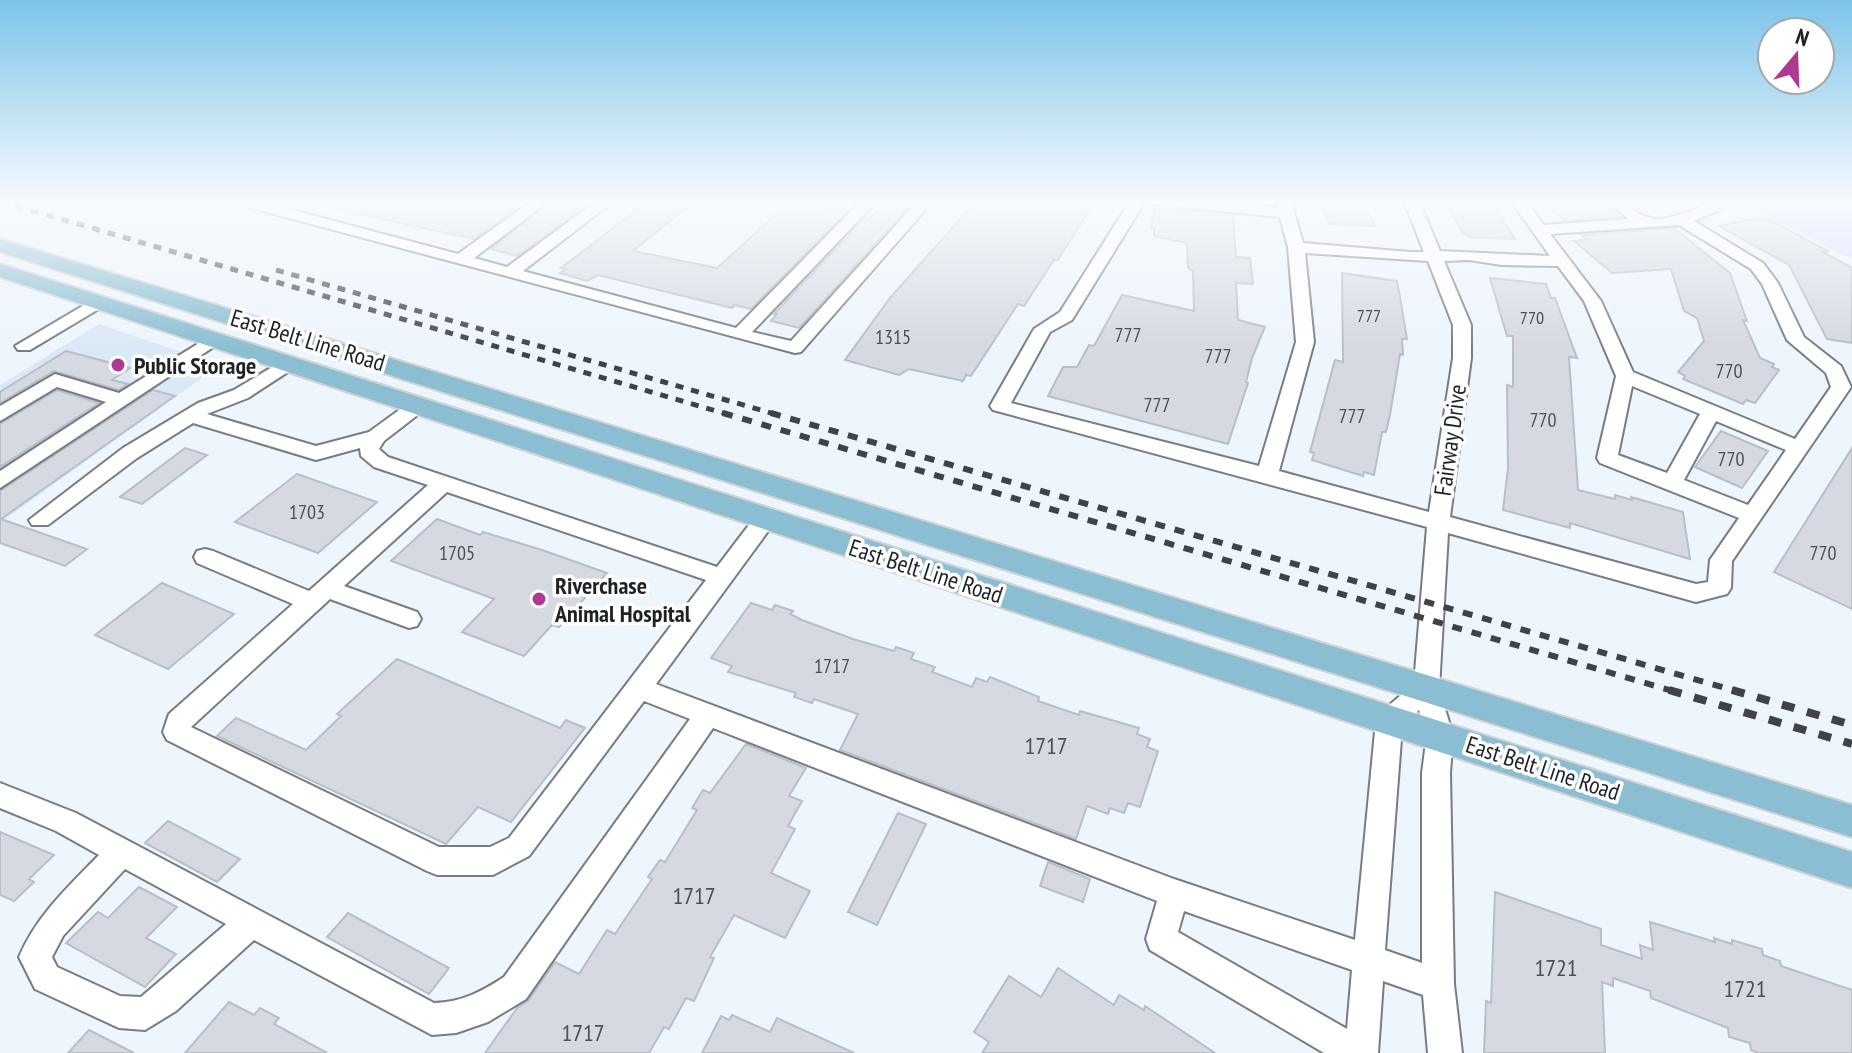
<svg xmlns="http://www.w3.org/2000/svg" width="1852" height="1053" font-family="'PT Sans Narrow',sans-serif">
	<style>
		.built { fill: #dae9f6 }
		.green { fill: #d7dafe }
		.building { fill: #d4d9e2; stroke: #b9bec7; stroke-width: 2 }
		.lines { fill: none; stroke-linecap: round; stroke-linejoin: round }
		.minor-casing { stroke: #767d84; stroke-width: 4 }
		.major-casing { stroke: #d2d3d3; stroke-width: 4 }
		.minor { fill: #fff; fill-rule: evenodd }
		.major { fill: #8bbed2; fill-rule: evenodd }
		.rail-far2 { stroke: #3f4347; stroke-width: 5; stroke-dasharray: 8 8; stroke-linecap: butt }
		.rail-far1 { stroke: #3f4347; stroke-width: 6; stroke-dasharray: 10 10; stroke-linecap: butt }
		.rail { stroke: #3f4347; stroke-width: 8; stroke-dasharray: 13 13; stroke-linecap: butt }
		.poi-dot { fill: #ae3992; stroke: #fff; stroke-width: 3 }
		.labels { text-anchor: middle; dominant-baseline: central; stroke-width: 7; stroke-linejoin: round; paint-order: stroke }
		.far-number-label { font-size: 18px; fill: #4c5054 }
		.number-label { font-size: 20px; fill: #4c5054 }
		.street-label { font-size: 24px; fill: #1f2225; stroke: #fff }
		.poi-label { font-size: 24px; font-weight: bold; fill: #1f2225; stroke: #fff; text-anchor: start }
		.near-number-label { font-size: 24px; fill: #4c5054 }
	</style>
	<rect width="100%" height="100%" fill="#edf5fd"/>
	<!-- built -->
	<polygon class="built" points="99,324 220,365 0,523 0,385"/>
	<!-- green -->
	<polygon class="green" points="1737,201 1852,201 1852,259 1736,201"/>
	<!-- building -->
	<g class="building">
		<polygon points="332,201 413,201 437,207 438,201 527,201 474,239 331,208"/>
		<polygon points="552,201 592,201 517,256 491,249"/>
		<polygon points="626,201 695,201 633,251 717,268 791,201 828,205 824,209 844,214 751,309 735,305 732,308 598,275 587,281 560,273 566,269 561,268 634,212"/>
		<polygon points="887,201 914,201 799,328 771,321 777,314 774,314 864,219 869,220"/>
		<polygon points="976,201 1095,201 1058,260 1054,260 1024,306 1018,304 971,376 966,375 963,381 909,369 899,375 845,360 890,298"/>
		<polygon points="1320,201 1360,201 1365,204 1375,226 1329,224"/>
		<polygon points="1449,201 1492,203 1515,239 1470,237 1464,234 1446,204 1451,204"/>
		<polygon points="1581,201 1604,201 1621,217 1565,221 1545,204"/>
		<polygon points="1155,207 1233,215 1236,257 1250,258 1253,284 1236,283 1238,320 1265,327 1252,358 1246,382 1248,383 1228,444 1048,396 1063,367 1077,367 1089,345 1094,346 1122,295 1194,311 1193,271 1188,268 1187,243 1154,236 1154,228 1151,228"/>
		<polygon points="1759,218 1770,220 1828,251 1823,252 1852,268 1852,343 1827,339 1789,265 1719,226"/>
		<polygon points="1674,228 1730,273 1747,321 1743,320 1760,358 1774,364 1772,367 1779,370 1755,403 1746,400 1743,404 1683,379 1685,376 1678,372 1704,341 1697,318 1684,311 1671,269 1612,273 1574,241 1588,240 1581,235"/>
		<polygon points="1342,273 1397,281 1399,291 1407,339 1402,339 1403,355 1400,354 1390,415 1386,432 1382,432 1374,475 1364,472 1363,476 1312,460 1314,453 1310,452 1335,360 1343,362"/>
		<polygon points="1490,278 1546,284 1551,298 1555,298 1577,358 1569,357 1578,490 1615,499 1615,495 1632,500 1631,497 1683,512 1690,559 1570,523 1570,528 1503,510 1508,468 1507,385 1513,387 1513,336 1507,336"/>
		<polygon points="66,351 130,368 112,380 128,384 119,390 54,371 0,403 0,392"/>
		<polygon points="57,390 99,403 0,467 0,424"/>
		<polygon points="153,390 175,396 1,519 87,549 65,566 0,543 0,491"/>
		<polygon points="1721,431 1768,451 1742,488 1695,467"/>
		<polygon points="185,448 207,455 142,504 120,497"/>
		<polygon points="1852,448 1852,609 1774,572"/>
		<polygon points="297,474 377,502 318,553 235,522"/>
		<polygon points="437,519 480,535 483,532 542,550 607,573 559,627 552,625 524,656 462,632 494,599 391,561"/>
		<polygon points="162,583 234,614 168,669 95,635"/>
		<polygon points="751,603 772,610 775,605 793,611 790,614 802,620 853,639 894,651 896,647 914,653 911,659 935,667 932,672 972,687 976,678 987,682 990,677 1039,697 1038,701 1079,715 1080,711 1139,728 1137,734 1150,739 1147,747 1158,751 1140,807 1128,803 1124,813 1110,808 1108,814 1087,806 1076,839 840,750 858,714 814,699 812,703 794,697 796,693 728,672 732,666 711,658"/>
		<polygon points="397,659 560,728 566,720 585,728 511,822 478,807 446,844 217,736 236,718 306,750 341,716 337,714"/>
		<polygon points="746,744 806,768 789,796 802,801 788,826 795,829 771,873 810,891 785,938 734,915 710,957 714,958 694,1001 686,998 669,1029 664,1027 649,1053 485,1053 517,1008 528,1001 555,962 579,974 607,930 615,934 652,879 648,877 660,860 665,862 697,810 692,808 703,790 710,793"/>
		<polygon points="898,813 926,824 877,925 848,912"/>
		<polygon points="168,821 240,859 217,882 145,843"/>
		<polygon points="0,832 54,855 29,879 34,882 14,901 0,895"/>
		<polygon points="1048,862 1090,879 1083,902 1040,886"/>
		<polygon points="139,887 177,907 146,938 176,954 145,987 66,943 98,912 108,918"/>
		<polygon points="1495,892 1601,929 1601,945 1642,959 1640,945 1653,950 1650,922 1715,942 1714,938 1732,944 1732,940 1762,949 1763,955 1780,961 1781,966 1852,990 1852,1053 1758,1053 1751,1050 1750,1043 1729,1037 1728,1028 1651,998 1650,991 1613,978 1613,986 1602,982 1605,1053 1484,1053 1486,1001 1491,1003"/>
		<polygon points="348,913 449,968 429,994 327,937"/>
		<polygon points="1058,968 1114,1005 1119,995 1144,1010 1145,1006 1215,1053 982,1053 989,1042 974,1032 1009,976 1041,997"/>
		<polygon points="229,1002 254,1015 260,1008 279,1018 274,1024 327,1053 185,1053"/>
		<polygon points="732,1015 770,1032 777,1018 854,1053 702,1053 721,1016 729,1020"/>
		<polygon points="89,1030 134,1053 68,1053"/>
	</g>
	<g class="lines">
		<!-- minor casing -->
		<g class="minor-casing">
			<g id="minor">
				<polygon points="234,201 259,201 458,254 532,201 549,201 474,258 507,267 597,201 614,201 523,271 736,328 861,201 877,201 752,332 791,341 918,201 933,201 801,352 795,353 236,204"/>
				<path d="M1130 201H1203L1277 208 1276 201H1291L1303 243 1410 252H1424L1404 201H1419L1440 251 1550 256 1511 201H1526L1544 225 1629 219 1607 201C1633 201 1628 212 1647 217 1665 223 1688 212 1704 205L1700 201H1718L1724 206 1721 209 1694 221 1763 263 1778 283 1804 337 1841 366 1851 387 1732 561 1731 588 1727 594 1696 602 1448 533 1439 689 1453 735 1450 773 1454 984 1462 1053H1428L1423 995 1383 981 1378 1053H1324L1150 950 1146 939 1157 901 713 728 526 999 488 1022 456 1033 432 1035 254 940 176 1011 145 1030 119 1028 35 989 19 957C37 915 68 887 99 855L56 831 0 808V783L76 813 434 1003C462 1002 481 992 504 977L690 719 644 701 529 856 493 875H437L427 871 167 740 163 732 169 714 293 604 197 563 194 557 197 551 205 549 213 551 309 591 428 485 374 467 361 456 360 448 316 460 193 423 137 458 48 525H32L29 520 123 448 198 403 234 390 287 358 294 360 296 364 294 368 248 398 207 414 316 446 369 432 410 402H424L427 406 424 410 384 441 379 449 388 457 717 567 758 513H774L777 518 774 523 656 684 1174 879 1355 940 1376 721 1380 713 1414 684 1427 527 993 410 990 406 1034 329 1060 312ZM1144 203 1280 217 1288 247 1296 342 1259 466 1011 403 1050 332 1072 320ZM1679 225 1751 269 1762 284 1787 340 1826 373 1831 387 1795 439 1633 372 1601 301 1550 234ZM1305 253 1428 261 1453 325V358L1429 512 1279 471 1314 342ZM1469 260 1502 265 1558 266 1584 301 1616 376 1597 458 1600 463 1739 518 1710 560 1708 582 1696 584 1450 517 1471 358V325L1444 261ZM1632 386 1700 414 1667 473 1618 455ZM1716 421 1786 450 1748 505 1684 480ZM447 492 706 580 509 838 490 847H439L191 727 330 599 409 628 417 626 421 619 417 612 344 586ZM1419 710 1427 735 1422 773V963L1385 950 1402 726ZM125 869 226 924 141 997 120 996 57 967 52 957 63 936ZM1184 911 1352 970 1347 1029 1178 932Z"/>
				<polygon points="96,298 105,303 102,307 30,350 18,350 15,346"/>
				<polygon points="212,335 221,340 218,344 0,488 0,471 106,402 57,387 0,421 0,406 55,374 119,393"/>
			</g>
		</g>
		<!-- major casing -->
		<g class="major-casing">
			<g id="major">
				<polygon points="0,239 1852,805 1852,837 0,252"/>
				<polygon points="0,264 1852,852 1852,888 0,277"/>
			</g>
		</g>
		<!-- minor -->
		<use href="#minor" class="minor"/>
		<!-- major -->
		<use href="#major" class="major"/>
		<!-- rail-far2 -->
		<g class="rail-far2">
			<polyline points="0,201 730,415"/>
			<polyline points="276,270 778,415"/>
		</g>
		<!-- rail-far1 -->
		<g class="rail-far1">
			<polyline points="723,413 1676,692"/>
			<polyline points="771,413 1739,692"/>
		</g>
		<!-- rail -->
		<g class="rail">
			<polyline points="1669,690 1852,744"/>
			<polyline points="1732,690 1852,725"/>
		</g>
	</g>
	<!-- sky -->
	<linearGradient id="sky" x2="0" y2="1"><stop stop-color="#7dc4e9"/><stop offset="0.58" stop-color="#f7fafe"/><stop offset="1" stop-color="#f7fafe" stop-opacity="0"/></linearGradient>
	<rect width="1852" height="349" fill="url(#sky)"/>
	<!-- markers -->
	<g class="poi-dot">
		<circle cx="118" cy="365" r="8"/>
		<circle cx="539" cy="599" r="8"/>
	</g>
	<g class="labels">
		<!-- far-number labels -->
		<g class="far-number-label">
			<text x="1369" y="315">777</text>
			<text x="1532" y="317">770</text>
		</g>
		<!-- number labels -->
		<g class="number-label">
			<text x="1128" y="335">777</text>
			<text x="893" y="337">1315</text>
			<text x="1218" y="356">777</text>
			<text x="1729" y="371">770</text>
			<text x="1157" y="405">777</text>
			<text x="1352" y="416">777</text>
			<text x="1543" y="420">770</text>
			<text x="1731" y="459">770</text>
			<text x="307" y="512">1703</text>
			<text x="457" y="553">1705</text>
			<text x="1823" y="553">770</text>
			<text x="832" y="666">1717</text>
		</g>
		<!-- street labels -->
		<g class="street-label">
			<text transform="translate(308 340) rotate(17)">East Belt Line Road</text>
			<text transform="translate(1450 440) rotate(-82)">Fairway Drive</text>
			<text transform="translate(926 571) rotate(18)">East Belt Line Road</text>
			<text transform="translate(1543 768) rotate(18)">East Belt Line Road</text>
		</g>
		<!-- poi labels -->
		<g class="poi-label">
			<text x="134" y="365">Public Storage</text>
			<text x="555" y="585">Riverchase<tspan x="555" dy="28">Animal Hospital</tspan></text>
		</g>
		<!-- near-number labels -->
		<g class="near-number-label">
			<text x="1046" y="745">1717</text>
			<text x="694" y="895">1717</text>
			<text x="1556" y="967">1721</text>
			<text x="1745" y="988">1721</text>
			<text x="583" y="1032">1717</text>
		</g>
	</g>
	<!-- north arrow -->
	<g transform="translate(1796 56) rotate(19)"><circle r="38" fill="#ffffff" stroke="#a5a7a8" stroke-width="2"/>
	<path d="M0-6L14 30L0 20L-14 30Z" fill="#ae3992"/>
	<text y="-12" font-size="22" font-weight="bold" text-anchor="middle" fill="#1f2225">N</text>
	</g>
</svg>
